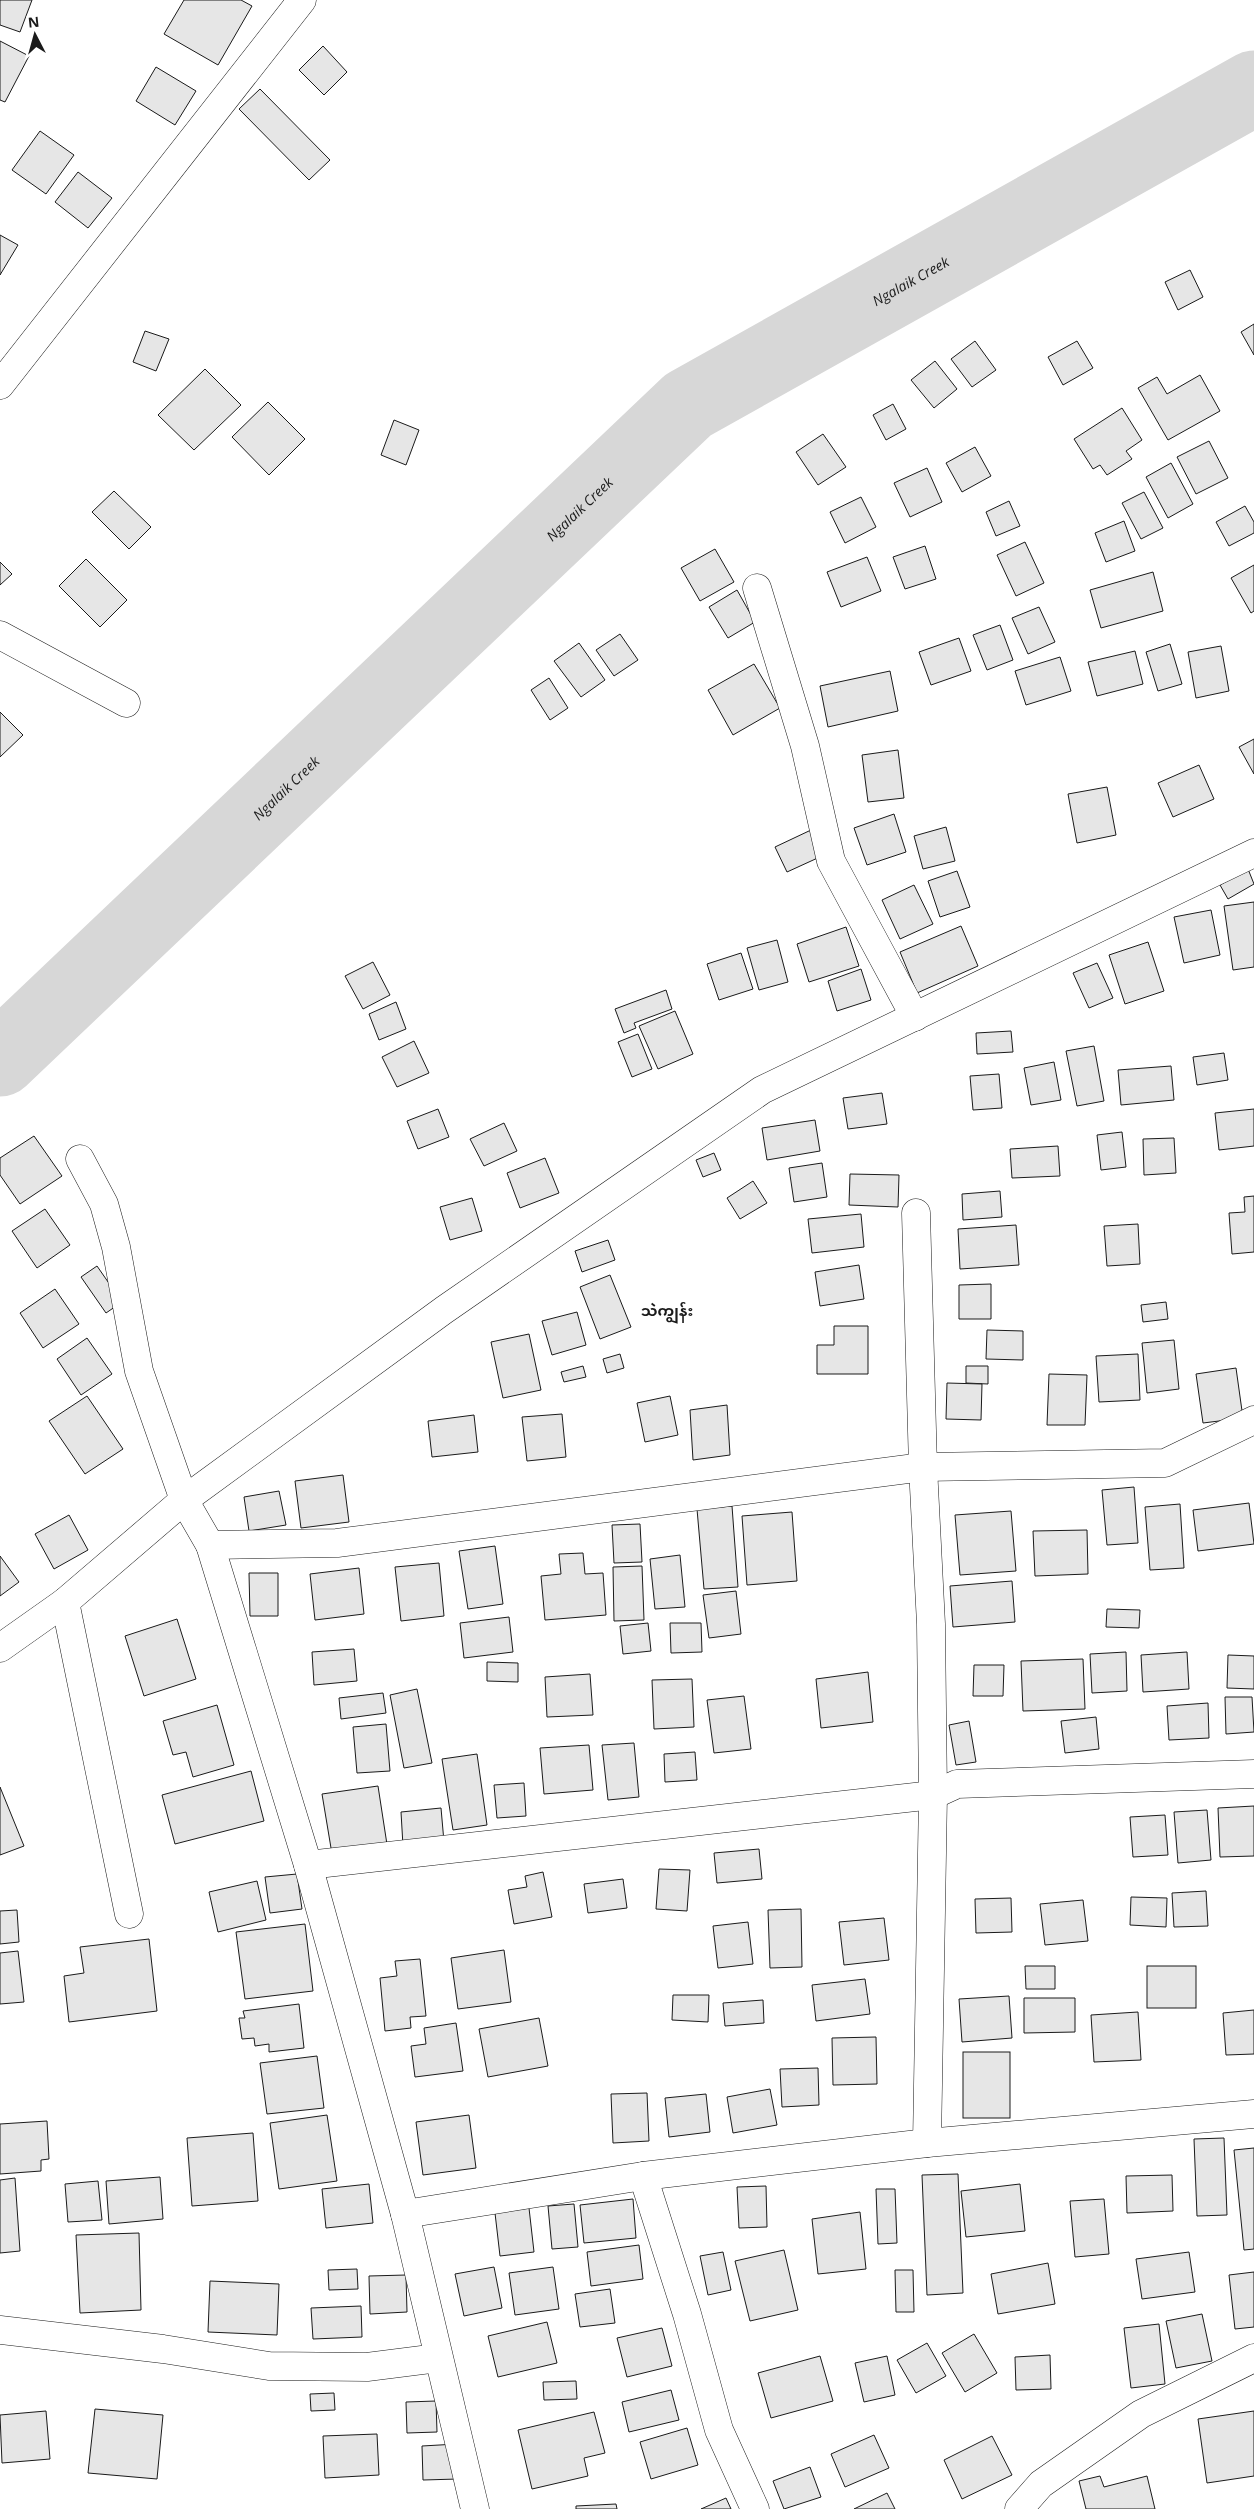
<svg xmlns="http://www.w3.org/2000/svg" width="1254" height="2509" font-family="'Open Sans','Noto Sans Myanmar',sans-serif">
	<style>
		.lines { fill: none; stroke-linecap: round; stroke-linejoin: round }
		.river { stroke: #d7d7d7; stroke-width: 75 }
		.building { fill: #e6e6e6; stroke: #1a1a1a }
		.minor-casing { stroke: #1a1a1a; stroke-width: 29 }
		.minor { stroke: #fff; stroke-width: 28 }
		.labels { text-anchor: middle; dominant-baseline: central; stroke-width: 4; stroke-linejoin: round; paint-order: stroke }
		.water-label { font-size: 14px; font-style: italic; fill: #1a1a1a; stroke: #fff }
		.quarter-label { font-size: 15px; font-weight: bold; fill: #1a1a1a; stroke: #fff }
	</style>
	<rect width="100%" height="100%" fill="#fff"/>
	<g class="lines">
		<!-- river -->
		<path class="river" id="s1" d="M0 1059 688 405 1254 88"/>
	</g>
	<!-- building -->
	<g class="building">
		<polygon points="0,0 32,0 20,32 0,25"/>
		<polygon points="184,0 241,0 252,6 218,65 164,34"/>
		<polygon points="0,41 29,56 5,102 0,100"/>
		<polygon points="323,46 347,72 324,95 299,70"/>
		<polygon points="156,67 196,91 175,125 136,101"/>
		<polygon points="260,89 330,160 309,180 239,109"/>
		<polygon points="40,131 74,155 46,194 12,170"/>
		<polygon points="78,172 112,198 88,228 55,202"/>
		<polygon points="0,235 18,245 0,275"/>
		<polygon points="1190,270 1203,297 1178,310 1165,282"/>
		<polygon points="1254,324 1254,355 1241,332"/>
		<polygon points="145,331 169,339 156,371 133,362"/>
		<polygon points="975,341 996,370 972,387 951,359"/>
		<polygon points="1077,341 1093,368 1063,385 1048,357"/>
		<polygon points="935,361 957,389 934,408 911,380"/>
		<polygon points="205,369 241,405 194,450 158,415"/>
		<polygon points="1200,375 1220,411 1168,440 1138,388 1157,377 1167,394"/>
		<polygon points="268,402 305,439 269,475 232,437"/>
		<polygon points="893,404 906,429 886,440 873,415"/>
		<polygon points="1122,408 1142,440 1126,451 1132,459 1107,475 1100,465 1093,469 1074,439"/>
		<polygon points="394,420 419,430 406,465 381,455"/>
		<polygon points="823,434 846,467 818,485 796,452"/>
		<polygon points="1209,441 1228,478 1196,494 1177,457"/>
		<polygon points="975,447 991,476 962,492 946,463"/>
		<polygon points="1171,463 1193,504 1168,518 1146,477"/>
		<polygon points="927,468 942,502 910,517 894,483"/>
		<polygon points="114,491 151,527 129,549 92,512"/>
		<polygon points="1144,492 1163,528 1141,539 1122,503"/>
		<polygon points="861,497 876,527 845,543 830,512"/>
		<polygon points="1009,501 1020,526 996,536 986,512"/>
		<polygon points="1245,506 1254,522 1254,533 1229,546 1216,522"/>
		<polygon points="1124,521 1135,551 1106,562 1095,533"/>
		<polygon points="1025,542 1044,583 1016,596 997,555"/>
		<polygon points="925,546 936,579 905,589 893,557"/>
		<polygon points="715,549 734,582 700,601 681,568"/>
		<polygon points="867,557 881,591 841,607 827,572"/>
		<polygon points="86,559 127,600 100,627 59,586"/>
		<polygon points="0,562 12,574 0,585"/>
		<polygon points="1254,565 1254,611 1251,613 1231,578"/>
		<polygon points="1153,572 1163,611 1101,628 1090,590"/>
		<polygon points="737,590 755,622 728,638 709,607"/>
		<polygon points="1039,607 1055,642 1028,654 1012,618"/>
		<polygon points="1000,625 1013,660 987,670 973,635"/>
		<polygon points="620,634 638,660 614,676 596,650"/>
		<polygon points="959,638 971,671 931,685 919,652"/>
		<polygon points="579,643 605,680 581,697 554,661"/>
		<polygon points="1170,644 1182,684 1158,691 1146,652"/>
		<polygon points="1221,646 1229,691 1196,698 1188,652"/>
		<polygon points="1135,651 1143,684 1097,696 1088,662"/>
		<polygon points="1060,657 1071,691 1026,705 1015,671"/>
		<polygon points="754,664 780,708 733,735 708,690"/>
		<polygon points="890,671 898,711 828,727 820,686"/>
		<polygon points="549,678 568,708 550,720 531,690"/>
		<polygon points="0,712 23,735 0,757"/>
		<polygon points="1254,739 1254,774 1239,747"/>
		<polygon points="898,750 904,798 868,802 862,755"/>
		<polygon points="1199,765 1214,799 1173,817 1158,783"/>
		<polygon points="1107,787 1116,835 1077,843 1068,794"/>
		<polygon points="894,814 906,852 867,865 854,828"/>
		<polygon points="946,827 955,861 923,869 914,836"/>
		<polygon points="811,830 822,856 787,872 775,847"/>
		<polygon points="1248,869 1254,884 1228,899 1220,885"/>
		<polygon points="957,871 970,907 940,917 928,881"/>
		<polygon points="914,885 933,924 900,939 882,900"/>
		<polygon points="1254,902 1254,967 1233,970 1224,906"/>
		<polygon points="1211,910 1220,955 1184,963 1174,917"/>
		<polygon points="961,926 978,966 917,993 900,952"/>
		<polygon points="846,927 859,966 809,982 797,944"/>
		<polygon points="777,940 788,982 759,990 747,948"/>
		<polygon points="1148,942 1164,991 1125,1004 1109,955"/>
		<polygon points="741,953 753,989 719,1000 707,964"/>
		<polygon points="373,962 390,995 363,1009 345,976"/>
		<polygon points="1097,963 1113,998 1089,1008 1073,973"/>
		<polygon points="861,969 871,1000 837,1011 828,981"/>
		<polygon points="666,990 672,1009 634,1023 636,1028 624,1033 615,1009"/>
		<polygon points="396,1002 406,1029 379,1040 369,1014"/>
		<polygon points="675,1011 693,1054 658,1069 639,1026"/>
		<polygon points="1011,1031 1013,1052 977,1054 976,1033"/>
		<polygon points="638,1034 652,1069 632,1077 618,1042"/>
		<polygon points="414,1041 429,1073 397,1087 382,1057"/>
		<polygon points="1094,1046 1104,1101 1077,1106 1066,1051"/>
		<polygon points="1224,1053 1228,1080 1197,1085 1193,1057"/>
		<polygon points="1054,1062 1061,1100 1031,1105 1024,1068"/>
		<polygon points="1171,1066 1174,1100 1121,1105 1118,1070"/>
		<polygon points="999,1074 1002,1108 973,1110 970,1076"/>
		<polygon points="882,1093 887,1124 848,1129 843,1098"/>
		<polygon points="438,1109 449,1137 418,1149 407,1121"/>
		<polygon points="1254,1109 1254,1146 1219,1150 1215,1113"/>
		<polygon points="815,1120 820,1151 767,1160 762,1128"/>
		<polygon points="504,1123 517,1151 484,1166 470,1139"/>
		<polygon points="1122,1132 1126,1167 1101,1170 1097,1135"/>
		<polygon points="34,1136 62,1176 20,1204 0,1175 0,1158"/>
		<polygon points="1174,1138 1176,1173 1144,1175 1143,1139"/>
		<polygon points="1058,1146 1060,1176 1012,1178 1010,1149"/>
		<polygon points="714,1153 721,1170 703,1177 696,1160"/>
		<polygon points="545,1158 559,1193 520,1208 507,1173"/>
		<polygon points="822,1163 827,1197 794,1202 789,1168"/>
		<polygon points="850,1174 899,1175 898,1207 849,1205"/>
		<polygon points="753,1181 767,1203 740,1219 727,1198"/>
		<polygon points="1000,1191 1002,1217 963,1220 962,1194"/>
		<polygon points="1254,1196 1254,1252 1232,1254 1229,1213 1245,1212 1244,1197"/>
		<polygon points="472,1198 482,1231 450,1240 440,1207"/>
		<polygon points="45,1209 70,1245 37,1268 12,1231"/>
		<polygon points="861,1214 864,1247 812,1253 808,1219"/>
		<polygon points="1138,1224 1140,1264 1107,1266 1104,1226"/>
		<polygon points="1016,1225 1019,1265 960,1269 958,1229"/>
		<polygon points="608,1240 615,1260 582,1272 575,1251"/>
		<polygon points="859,1265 864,1299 820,1306 815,1272"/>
		<polygon points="97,1266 122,1302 106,1313 81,1277"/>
		<polygon points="610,1275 631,1327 600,1339 580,1287"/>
		<polygon points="991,1284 991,1319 959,1319 959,1285"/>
		<polygon points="55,1289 79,1324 43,1348 20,1313"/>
		<polygon points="1166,1302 1168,1319 1143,1322 1141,1305"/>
		<polygon points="577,1312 586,1345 552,1355 542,1321"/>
		<polygon points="834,1326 868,1326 868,1374 817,1374 817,1345 834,1345"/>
		<polygon points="987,1330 1023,1331 1023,1360 986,1359"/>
		<polygon points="529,1334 541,1390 503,1398 491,1342"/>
		<polygon points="87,1338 112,1374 81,1395 57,1359"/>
		<polygon points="1174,1340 1179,1389 1147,1393 1142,1343"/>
		<polygon points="620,1354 624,1368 607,1373 603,1359"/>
		<polygon points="1138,1354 1140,1400 1099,1402 1096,1356"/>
		<polygon points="583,1366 586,1377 564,1382 561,1372"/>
		<polygon points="966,1366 988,1366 988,1384 966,1383"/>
		<polygon points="1236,1368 1243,1418 1203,1423 1196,1374"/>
		<polygon points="1049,1374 1087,1375 1085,1425 1047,1425"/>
		<polygon points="947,1383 982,1384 981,1420 946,1419"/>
		<polygon points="87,1396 123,1449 85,1474 49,1421"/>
		<polygon points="670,1396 678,1435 645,1442 637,1403"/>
		<polygon points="727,1405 730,1455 693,1460 690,1410"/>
		<polygon points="562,1414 566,1457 527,1461 522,1417"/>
		<polygon points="474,1415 478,1452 432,1457 428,1421"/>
		<polygon points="343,1475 349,1522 301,1528 295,1481"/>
		<polygon points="1134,1487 1138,1543 1107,1545 1102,1490"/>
		<polygon points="279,1491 286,1525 249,1531 244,1497"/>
		<polygon points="1249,1503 1254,1544 1198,1551 1193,1510"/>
		<polygon points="1180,1504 1184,1568 1150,1570 1145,1507"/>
		<polygon points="732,1506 738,1587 704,1589 697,1509"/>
		<polygon points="1011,1511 1016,1571 960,1575 955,1515"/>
		<polygon points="792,1512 797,1581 747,1585 742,1516"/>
		<polygon points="69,1515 88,1550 54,1569 35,1534"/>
		<polygon points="640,1524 642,1562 614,1563 612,1525"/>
		<polygon points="1087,1530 1088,1574 1035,1576 1033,1531"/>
		<polygon points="495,1546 503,1604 468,1609 459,1551"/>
		<polygon points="583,1553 585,1574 603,1573 606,1615 545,1620 541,1576 561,1574 559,1554"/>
		<polygon points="680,1555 685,1607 655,1609 650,1559"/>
		<polygon points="0,1556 19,1582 0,1596"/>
		<polygon points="439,1563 444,1616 401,1621 395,1567"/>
		<polygon points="642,1566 644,1620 614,1621 613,1567"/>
		<polygon points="359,1568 364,1614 315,1620 310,1574"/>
		<polygon points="249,1573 278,1573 278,1616 250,1616"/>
		<polygon points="1012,1581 1015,1622 953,1627 950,1586"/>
		<polygon points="736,1591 741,1634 709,1638 703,1595"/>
		<polygon points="1107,1609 1140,1610 1139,1628 1106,1627"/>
		<polygon points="509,1617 513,1652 464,1658 460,1623"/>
		<polygon points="177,1619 196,1679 144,1696 125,1636"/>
		<polygon points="648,1623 651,1651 623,1654 620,1626"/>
		<polygon points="670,1623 701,1623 702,1652 671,1653"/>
		<polygon points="354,1649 357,1681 314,1685 312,1652"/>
		<polygon points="1126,1652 1127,1691 1092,1693 1090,1654"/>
		<polygon points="1187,1652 1189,1689 1143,1692 1141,1655"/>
		<polygon points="1228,1655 1254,1656 1254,1689 1227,1688"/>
		<polygon points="1083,1659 1085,1709 1023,1711 1021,1661"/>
		<polygon points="487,1662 518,1663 518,1682 487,1681"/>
		<polygon points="974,1665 1004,1665 1003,1696 973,1696"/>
		<polygon points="868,1672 873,1722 821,1728 816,1679"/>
		<polygon points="590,1674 593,1715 547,1717 545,1677"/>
		<polygon points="692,1679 694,1727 654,1729 652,1680"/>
		<polygon points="417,1689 432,1763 404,1768 390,1695"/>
		<polygon points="383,1693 386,1713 341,1719 339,1698"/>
		<polygon points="744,1696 751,1749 714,1753 707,1700"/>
		<polygon points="1225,1697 1252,1697 1254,1732 1226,1734"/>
		<polygon points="1208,1703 1209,1738 1169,1740 1167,1706"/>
		<polygon points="217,1705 234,1765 193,1777 186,1752 173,1755 163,1721"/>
		<polygon points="1096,1717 1099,1749 1065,1753 1061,1721"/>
		<polygon points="969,1721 976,1762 956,1765 949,1725"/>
		<polygon points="386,1724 390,1771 357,1773 353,1727"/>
		<polygon points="634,1743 639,1797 608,1800 602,1745"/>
		<polygon points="589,1745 593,1790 544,1794 540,1748"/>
		<polygon points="695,1752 697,1780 665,1782 664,1754"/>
		<polygon points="477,1754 487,1825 453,1830 442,1759"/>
		<polygon points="251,1771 264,1821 175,1844 162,1795"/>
		<polygon points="524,1783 526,1816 497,1818 494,1785"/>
		<polygon points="378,1786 388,1851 333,1860 322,1794"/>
		<polygon points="0,1787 24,1846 0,1855"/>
		<polygon points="1254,1806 1254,1856 1220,1857 1218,1808"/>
		<polygon points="441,1808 444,1842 403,1846 401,1812"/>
		<polygon points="1207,1810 1211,1860 1178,1863 1174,1812"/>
		<polygon points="1165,1815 1168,1855 1133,1857 1130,1817"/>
		<polygon points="759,1849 762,1879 717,1883 714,1853"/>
		<polygon points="659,1869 690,1870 687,1911 656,1909"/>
		<polygon points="543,1872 552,1917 514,1924 508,1890 527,1887 525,1876"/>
		<polygon points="297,1874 302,1909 270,1913 265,1877"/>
		<polygon points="623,1879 627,1908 588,1913 584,1884"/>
		<polygon points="257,1881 266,1920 218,1932 209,1892"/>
		<polygon points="1206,1891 1208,1926 1174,1927 1172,1893"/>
		<polygon points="1131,1897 1167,1898 1166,1927 1130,1925"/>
		<polygon points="1011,1898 1012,1932 976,1933 975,1899"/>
		<polygon points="1083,1900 1088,1941 1045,1945 1040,1904"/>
		<polygon points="801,1909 802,1967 770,1968 768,1910"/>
		<polygon points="17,1910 19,1942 0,1944 0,1911"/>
		<polygon points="884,1918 889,1960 844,1965 839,1922"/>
		<polygon points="748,1922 753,1964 718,1968 713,1926"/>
		<polygon points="305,1924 313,1991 245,1999 236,1932"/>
		<polygon points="149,1939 157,2011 69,2022 64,1976 84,1973 80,1947"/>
		<polygon points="504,1950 511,2002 458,2009 451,1958"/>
		<polygon points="18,1951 24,2002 0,2004 0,1953"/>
		<polygon points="420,1959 426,2016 410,2017 411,2028 385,2031 380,1978 397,1976 395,1961"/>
		<polygon points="1025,1966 1055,1966 1055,1989 1026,1989"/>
		<rect x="1147" y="1966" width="49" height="42"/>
		<polygon points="865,1979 870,2014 816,2021 812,1985"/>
		<polygon points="673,1995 709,1995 708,2022 672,2020"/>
		<polygon points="1009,1996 1012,2038 962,2042 959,1999"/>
		<polygon points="1024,1998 1075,1998 1075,2032 1024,2033"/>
		<polygon points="763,2000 764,2023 725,2026 723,2003"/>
		<polygon points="299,2004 304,2048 269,2052 269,2044 255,2046 254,2038 242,2039 239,2018 245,2018 243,2011"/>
		<polygon points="1254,2010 1254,2054 1226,2055 1223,2013"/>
		<polygon points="1138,2012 1141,2060 1094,2062 1091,2015"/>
		<polygon points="539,2018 548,2066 488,2077 479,2029"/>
		<polygon points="456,2023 463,2071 415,2077 411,2046 426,2044 424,2028"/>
		<polygon points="876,2037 877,2084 833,2085 832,2038"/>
		<rect x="963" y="2052" width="47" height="66"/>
		<polygon points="317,2056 324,2108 267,2114 260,2063"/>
		<polygon points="818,2068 819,2105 782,2107 780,2069"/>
		<polygon points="770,2089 777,2125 733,2133 727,2097"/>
		<polygon points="647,2093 649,2141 613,2143 611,2094"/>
		<polygon points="706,2094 710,2132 669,2137 665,2098"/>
		<polygon points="327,2115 337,2181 279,2189 270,2123"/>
		<polygon points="469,2115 476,2168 423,2175 416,2122"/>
		<polygon points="47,2121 49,2159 41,2160 41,2171 0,2174 0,2124"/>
		<polygon points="253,2133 258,2201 192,2206 187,2138"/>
		<polygon points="1224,2138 1227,2215 1197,2216 1194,2139"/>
		<polygon points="1254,2148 1254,2249 1244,2250 1234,2150"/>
		<polygon points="958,2174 963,2293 927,2295 922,2175"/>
		<polygon points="1172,2175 1173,2211 1127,2213 1126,2176"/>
		<polygon points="160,2177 163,2219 109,2224 106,2181"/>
		<polygon points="15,2178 20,2251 0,2253 0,2180"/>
		<polygon points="98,2181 102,2220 68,2222 65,2184"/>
		<polygon points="369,2184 373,2223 326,2228 322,2189"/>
		<polygon points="1020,2184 1025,2231 966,2237 961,2191"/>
		<polygon points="766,2186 767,2227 739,2228 737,2187"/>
		<polygon points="876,2189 895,2189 897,2243 878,2244"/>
		<polygon points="633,2199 636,2238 584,2243 580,2205"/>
		<polygon points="1104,2199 1109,2254 1075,2257 1070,2201"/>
		<polygon points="574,2204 578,2247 552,2249 548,2206"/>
		<polygon points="529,2208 534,2252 500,2256 495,2213"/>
		<polygon points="860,2212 866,2269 818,2274 812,2219"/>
		<polygon points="139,2233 141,2310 80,2313 76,2235"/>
		<polygon points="639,2245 643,2279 591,2286 587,2252"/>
		<polygon points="784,2250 798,2310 750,2321 735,2261"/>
		<polygon points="723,2252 731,2290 708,2295 700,2256"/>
		<polygon points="1189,2252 1195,2292 1142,2299 1136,2259"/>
		<polygon points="1048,2263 1055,2304 998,2314 991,2274"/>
		<polygon points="494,2267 502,2308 464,2316 455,2274"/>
		<polygon points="553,2267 559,2309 515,2315 509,2273"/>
		<polygon points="357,2269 358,2289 329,2290 328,2270"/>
		<polygon points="895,2270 913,2270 914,2312 896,2312"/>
		<polygon points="1254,2272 1254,2327 1235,2329 1229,2275"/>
		<polygon points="406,2275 407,2312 370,2314 369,2276"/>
		<polygon points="210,2281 279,2284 277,2335 208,2332"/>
		<polygon points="610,2289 615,2323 580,2327 575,2294"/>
		<polygon points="361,2306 362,2337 313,2339 311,2308"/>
		<polygon points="1202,2314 1212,2361 1176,2368 1166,2321"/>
		<polygon points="547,2322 557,2363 498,2377 488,2336"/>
		<polygon points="1159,2324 1165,2384 1131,2388 1124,2328"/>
		<polygon points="662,2328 672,2366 627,2377 617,2338"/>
		<polygon points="974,2334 997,2373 965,2392 942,2353"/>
		<polygon points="927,2343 946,2376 916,2393 897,2360"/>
		<polygon points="1050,2355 1051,2389 1016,2390 1015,2357"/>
		<polygon points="820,2356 833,2401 771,2418 758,2373"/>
		<polygon points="887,2356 895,2395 864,2402 855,2363"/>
		<polygon points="576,2381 577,2399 544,2400 543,2382"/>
		<polygon points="671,2390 679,2420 629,2432 622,2402"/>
		<polygon points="334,2393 335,2410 311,2411 310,2394"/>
		<polygon points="436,2401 437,2432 407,2433 406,2402"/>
		<polygon points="95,2409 163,2415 157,2479 88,2473"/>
		<polygon points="46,2411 50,2459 2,2463 0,2415"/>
		<polygon points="1254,2411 1254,2476 1207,2483 1198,2419"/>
		<polygon points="594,2412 605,2453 584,2458 588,2476 532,2489 518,2430"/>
		<polygon points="687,2428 698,2465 651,2479 640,2442"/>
		<polygon points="377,2434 379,2475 325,2478 323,2436"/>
		<polygon points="874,2435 889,2468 845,2487 831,2454"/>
		<polygon points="992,2436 1012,2475 962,2499 944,2460"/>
		<polygon points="457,2444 458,2479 423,2480 422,2446"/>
		<polygon points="810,2467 821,2497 784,2509 773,2481"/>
		<polygon points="1100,2476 1104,2487 1147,2476 1155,2509 1086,2509 1079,2481"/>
		<polygon points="887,2493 895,2509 854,2509"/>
		<polygon points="726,2498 731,2509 701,2509"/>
		<polygon points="616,2504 617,2509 576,2509 576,2506"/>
	</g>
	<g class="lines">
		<!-- minor casing -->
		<g class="minor-casing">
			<g id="minor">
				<polyline points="0,385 302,0"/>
				<polyline points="757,588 805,746 831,861 915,1017"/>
				<polyline points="0,635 126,703"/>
				<polyline points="80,1159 104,1204 116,1247 139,1371 184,1500 210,1545 308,1865 405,2214 643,2176 927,2143 1254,2114"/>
				<polyline points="916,1213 923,1467 931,1624 933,1795 927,2143"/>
				<polyline points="210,1545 337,1543 923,1467 1165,1463 1254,1420"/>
				<polyline points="65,1602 129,1914"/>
				<polyline points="0,1648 65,1602 184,1500 444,1310 762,1090 1254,853"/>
				<polyline points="308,1865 933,1795 957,1784 1254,1774"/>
				<polyline points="643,2176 687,2314 719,2430 755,2509"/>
				<polyline points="405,2214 475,2509"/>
				<polyline points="0,2330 163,2349 269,2366 367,2367 438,2358"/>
				<polyline points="1019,2509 1041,2484 1141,2414 1254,2358"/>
			</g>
		</g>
		<!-- minor -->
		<use href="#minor" class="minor"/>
	</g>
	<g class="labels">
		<!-- water labels -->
		<g class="water-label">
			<text stroke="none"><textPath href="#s1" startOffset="1204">Ngalaik Creek</textPath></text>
			<text stroke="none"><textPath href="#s1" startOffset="799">Ngalaik Creek</textPath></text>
			<text stroke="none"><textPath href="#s1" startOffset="394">Ngalaik Creek</textPath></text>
		</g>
		<!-- quarter labels -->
		<g class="quarter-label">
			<text x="667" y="1310">သဲကျွန်း</text>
		</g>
	</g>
	<!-- north arrow -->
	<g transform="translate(35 35) rotate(354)" stroke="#ffffff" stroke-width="4" paint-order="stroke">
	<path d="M0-4L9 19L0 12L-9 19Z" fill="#1a1a1a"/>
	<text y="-8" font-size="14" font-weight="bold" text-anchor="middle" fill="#1a1a1a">N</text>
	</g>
</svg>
